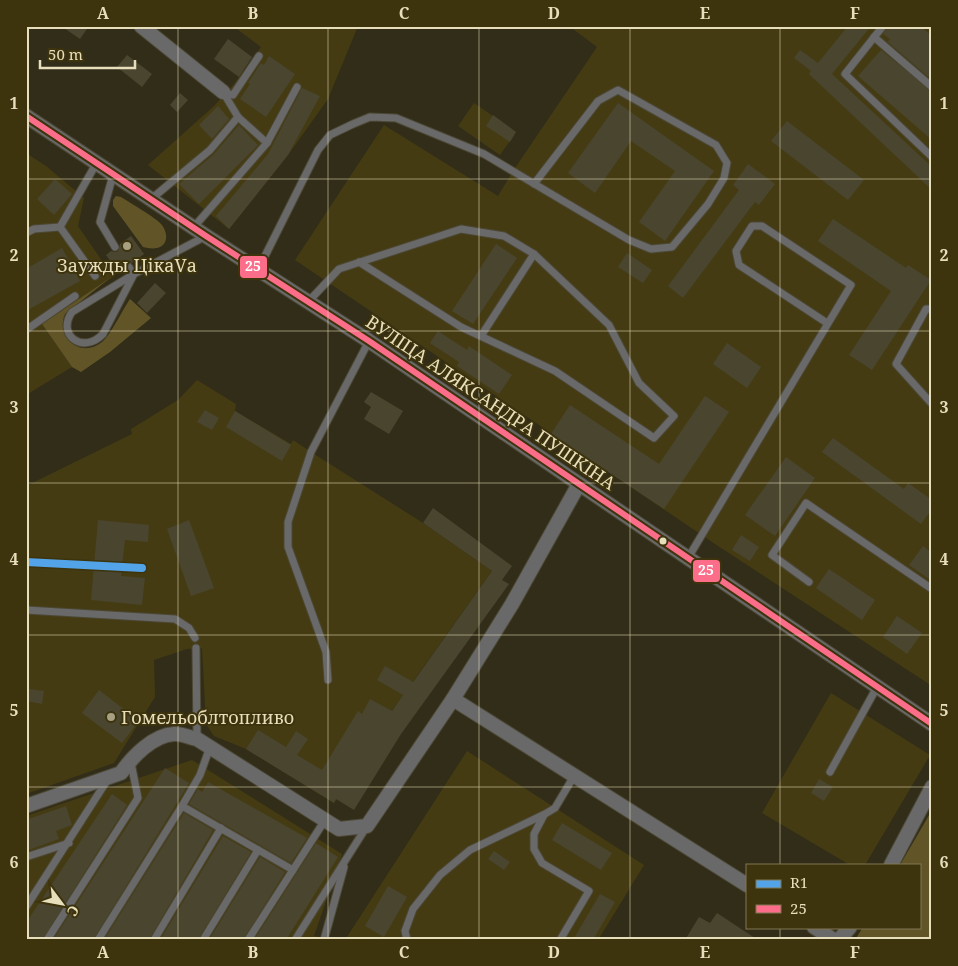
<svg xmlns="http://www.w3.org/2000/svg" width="958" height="966" font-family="'Noto Serif',serif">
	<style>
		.built { fill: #453b13 }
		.green { fill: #615528 }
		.building { fill: #4a452f }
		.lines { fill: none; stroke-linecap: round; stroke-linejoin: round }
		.service-casing { stroke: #4c4835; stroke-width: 9 }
		.minor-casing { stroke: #4c4835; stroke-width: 16 }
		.service { stroke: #69696a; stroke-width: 7 }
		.minor { stroke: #69696a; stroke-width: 14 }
		.bus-1-casing { stroke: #3d330d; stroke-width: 10 }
		.bus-1 { stroke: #fb6d88; stroke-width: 6 }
		.rail-1-casing { stroke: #3d330d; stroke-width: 11 }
		.rail-1 { stroke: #53a3e8; stroke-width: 8 }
		.grid { fill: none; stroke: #e7debb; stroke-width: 1; stroke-opacity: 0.55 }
		.poi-dot { fill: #a8a082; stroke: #3d330d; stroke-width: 2 }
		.bus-dot { fill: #e7debb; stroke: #3d330d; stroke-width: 2 }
		.labels { text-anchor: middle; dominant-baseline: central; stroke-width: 4; stroke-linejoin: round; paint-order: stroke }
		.poi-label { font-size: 18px; fill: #e7debb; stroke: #3d330d }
		.street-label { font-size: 18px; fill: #e7debb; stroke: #3d330d }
		.line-badge { stroke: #3d330d; stroke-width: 2 }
		.badge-label { font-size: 14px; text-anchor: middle; font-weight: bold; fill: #fff }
		.neatline { fill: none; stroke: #e7debb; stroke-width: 2 }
		.grid-label { font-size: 16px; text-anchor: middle; font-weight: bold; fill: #e7debb }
	</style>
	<rect width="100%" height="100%" fill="#322d18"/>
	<!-- built -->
	<g class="built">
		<polygon points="233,26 358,26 328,99 288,155 229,229 148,165 213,107 234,84 261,47"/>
		<polygon points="569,26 932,26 932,686 718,546 295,260 384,125 498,196 513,171 597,47"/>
		<polygon points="474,103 516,132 500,155 458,126"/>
		<polygon points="26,153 46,166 84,198 78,226 113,277 42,324 72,367 26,395"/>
		<polygon points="197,380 236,404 235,411 291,444 293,440 311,452 423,523 492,571 381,726 334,803 246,749 214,736 206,724 202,648 187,649 154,660 155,697 114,763 26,794 26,486 132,434 131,429 178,400"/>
		<polygon points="831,693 930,755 865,865 850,865 762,813"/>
		<polygon points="467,751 644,865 598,940 345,940"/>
		<polygon points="192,760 342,854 314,936 341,940 26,940 26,816"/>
	</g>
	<!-- green -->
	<g class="green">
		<path d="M116 196 121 197C130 203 155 217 161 224 165 228 168 237 165 242 161 250 151 249 143 247L113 206V200Z"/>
		<path d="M110 278 65 314C55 338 81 359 102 342 110 336 123 309 130 299L151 318 110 352 81 372 72 367 42 324Z"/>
		<polygon points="932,810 932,940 855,940 863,927 919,927 919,865 900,865"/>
	</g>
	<!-- building -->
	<g class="building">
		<polygon points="61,26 89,26 80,39"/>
		<polygon points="848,26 871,26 832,74 932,167 932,190 809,74 811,71 794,58 800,50 818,63"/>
		<polygon points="888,26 920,26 932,36 932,80 888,42 890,39 883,34"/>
		<polygon points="228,39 252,57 239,77 214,59"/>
		<polygon points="881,50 932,92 932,140 858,76"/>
		<polygon points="127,55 152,74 142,87 117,67"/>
		<polygon points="269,56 295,74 266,117 240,99 250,84 248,83 261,63 264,65"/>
		<polygon points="302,88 320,96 288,155 229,229 216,216 268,154"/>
		<polygon points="180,93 188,100 177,112 170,105"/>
		<polygon points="618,103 714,171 665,241 639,222 675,171 631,141 595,193 568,173"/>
		<polygon points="218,106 229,119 212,139 199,125"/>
		<polygon points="493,115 516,132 510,142 486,126"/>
		<polygon points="787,121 864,180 848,200 771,141"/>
		<polygon points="239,125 258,145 199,204 179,184 214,154"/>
		<polygon points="748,164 775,184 759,205 755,202 683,298 668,286 739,190 733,185"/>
		<polygon points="55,179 72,194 54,215 37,199"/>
		<polygon points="833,219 906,268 908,265 931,280 872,370 849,355 891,291 818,241"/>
		<polygon points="131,236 144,254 132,263 130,261 125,262 123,264 124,269 119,273 106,255 111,251 115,252 118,251 120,244"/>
		<polygon points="496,244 517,258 473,324 452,311"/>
		<polygon points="62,248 80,281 26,311 26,269"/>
		<polygon points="627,253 652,270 643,283 618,267"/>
		<polygon points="155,283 166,293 147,313 137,303"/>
		<polygon points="438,331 467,350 469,346 512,375 499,394 457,366 459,362 430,343"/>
		<polygon points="727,343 761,367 747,388 713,364"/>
		<polygon points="371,392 403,411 389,434 364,419 371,407 364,402"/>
		<polygon points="705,396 729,412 664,509 551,434 570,405 659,464"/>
		<polygon points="205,410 219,418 212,430 197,422"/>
		<polygon points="235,411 291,445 282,461 226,427"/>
		<polygon points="833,438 904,489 908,483 932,500 932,509 921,524 822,452"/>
		<polygon points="786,457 815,478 775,536 745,515"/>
		<polygon points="433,508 512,566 502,580 509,584 401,734 354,810 336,799 334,803 246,749 258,730 286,747 296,731 308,739 297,755 322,770 358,711 362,714 370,699 392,711 403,695 377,680 385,666 413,682 492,571 423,523"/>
		<polygon points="98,520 149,525 148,542 125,540 121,576 145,578 142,605 91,600"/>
		<polygon points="189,520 214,588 191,596 167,529"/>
		<polygon points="741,535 759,547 750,561 732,550"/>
		<polygon points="923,546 932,553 932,581 909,565"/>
		<polygon points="829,569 875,600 862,620 816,588"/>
		<polygon points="897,616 922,633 907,654 883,637"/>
		<polygon points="29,689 44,691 42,704 27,701"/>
		<polygon points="99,690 139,721 122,743 82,713"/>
		<polygon points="165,768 189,783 93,940 53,940"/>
		<polygon points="819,779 833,787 824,801 811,793"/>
		<polygon points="208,782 307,838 291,863 189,804 198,789 202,792"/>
		<polygon points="112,794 127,805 42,940 26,940 26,923"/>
		<polygon points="66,806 72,825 56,831 59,839 26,851 26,820"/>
		<polygon points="184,813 213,830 149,940 104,940"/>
		<polygon points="562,823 612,853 601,870 552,840"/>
		<polygon points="223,836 251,852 198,940 160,940"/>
		<polygon points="316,843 338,857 286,940 254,940"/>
		<polygon points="494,851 510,862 504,870 488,859"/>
		<polygon points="260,857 285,872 243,940 209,940"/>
		<polygon points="388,886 407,897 384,937 365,926"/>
		<polygon points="600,894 615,902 593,940 573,940"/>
		<polygon points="717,913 758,940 685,940 699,917 710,923"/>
	</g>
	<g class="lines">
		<!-- service casing -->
		<g class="service-casing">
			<g id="service">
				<polyline points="883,26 845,74 932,157"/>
				<polyline points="874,37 932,87"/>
				<polyline points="259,56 233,95 223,92 238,117 267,143"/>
				<polyline points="113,175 100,222 115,247"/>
				<polyline points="150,200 210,150 238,117"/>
				<polyline points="193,228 267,143 297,87"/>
				<polyline points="26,233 34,229 60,227"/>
				<polyline points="128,266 134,274"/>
				<polyline points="258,270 318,150 330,135 353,124 370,117 396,118 484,154 629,240 651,249 672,247 708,204 724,178 727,163 716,145 618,90 598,101 534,184"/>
				<path d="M134 274 103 334C83 355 56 335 72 312L134 274 206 236"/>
				<polyline points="95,276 60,227 96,164"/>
				<polyline points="308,302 339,269 461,229 504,236 534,254 609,325 639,383 674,416 654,438 555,371 461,327 359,262"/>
				<polyline points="932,309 926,309 896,364 932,404"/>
				<polyline points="26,330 75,296"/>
				<polyline points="481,336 534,254"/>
				<polyline points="688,558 851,285 762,226 752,226 736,251 739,265 827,323"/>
				<polyline points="809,582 772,555 806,503 932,589"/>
				<polyline points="26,610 175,619 189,628 195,638"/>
				<polyline points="196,648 197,739"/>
				<polyline points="328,680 326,652 288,547 288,522 311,452 369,341"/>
				<polyline points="830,772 877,687"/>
				<polyline points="182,806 200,775 210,747"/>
				<polyline points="544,815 534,834 534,849 542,863 589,891 560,940"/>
				<polyline points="26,857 69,843"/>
				<polyline points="26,907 108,779"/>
				<polyline points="47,940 138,798 131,763"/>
				<polyline points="98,940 182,806 293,870"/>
				<polyline points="154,940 221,828"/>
				<polyline points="203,940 258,850"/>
				<polyline points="248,940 325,820"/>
				<polyline points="295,940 367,826"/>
				<polyline points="324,940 344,867"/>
				<polyline points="407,940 405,931 413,909 440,875 470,850 545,814 555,808 574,776"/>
			</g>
		</g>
		<!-- minor casing -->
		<g class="minor-casing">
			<g id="minor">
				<polyline points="141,26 223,92"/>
				<polyline points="26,116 206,236 369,341 932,724"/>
				<polyline points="453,699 747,885"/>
				<path d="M26 806 121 773C132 757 153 735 174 734 181 733 190 738 197 739L339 829 367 826 453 699 512 604 579 484"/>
				<polyline points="891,865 932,787"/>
				<polyline points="814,927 834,940"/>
				<polyline points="839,940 850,927"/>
			</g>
		</g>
		<!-- service -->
		<use href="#service" class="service"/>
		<!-- minor -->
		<use href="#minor" class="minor"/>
		<!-- bus-1 casing -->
		<g class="bus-1-casing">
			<polyline id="bus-1" points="26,116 206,236 369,341 932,724"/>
		</g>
		<!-- bus-1 -->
		<use href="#bus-1" class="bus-1"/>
		<!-- rail-1 casing -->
		<g class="rail-1-casing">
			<polyline id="rail-1" points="26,562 142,568"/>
		</g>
		<!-- rail-1 -->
		<use href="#rail-1" class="rail-1"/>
	</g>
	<!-- grid -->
	<path class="grid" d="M178 26V940M328 26V940M479 26V940M630 26V940M780 26V865M26 179H932M26 331H932M26 483H932M26 635H932M26 787H932M780 927V940"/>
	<!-- markers -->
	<g class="poi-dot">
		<circle cx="127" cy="246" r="5"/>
		<circle cx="111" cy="717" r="5"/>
	</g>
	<circle class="bus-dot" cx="663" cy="541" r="4.5"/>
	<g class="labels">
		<!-- poi labels -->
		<g class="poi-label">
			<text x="127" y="265">Заужды ЦікаVа</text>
			<text x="121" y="717" text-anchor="start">Гомельоблтопливо</text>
		</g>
		<!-- street labels -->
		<g class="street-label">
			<text transform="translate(491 402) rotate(34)">ВУЛІЦА АЛЯКСАНДРА ПУШКІНА</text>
		</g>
	</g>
	<g class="line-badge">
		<rect x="239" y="255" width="29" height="24" rx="5" fill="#fb6d88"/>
		<rect x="692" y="559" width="29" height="24" rx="5" fill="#fb6d88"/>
	</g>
	<g class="badge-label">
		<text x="253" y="271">25</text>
		<text x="706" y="575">25</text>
	</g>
	<!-- border -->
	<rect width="958" height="966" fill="none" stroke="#3d330d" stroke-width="55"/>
	<!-- legend -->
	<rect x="746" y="864" width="175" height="65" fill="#3d330d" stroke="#817753"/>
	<rect x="756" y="880" width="25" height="8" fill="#53a3e8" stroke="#817753"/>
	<text x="790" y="888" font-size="15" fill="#e7debb">R1</text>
	<rect x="756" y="905" width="25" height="8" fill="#fb6d88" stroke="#817753"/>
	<text x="790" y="914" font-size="15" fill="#e7debb">25</text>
	<!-- north arrow -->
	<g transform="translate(62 904) rotate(122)" stroke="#3d330d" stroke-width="4" paint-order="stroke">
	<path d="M0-4L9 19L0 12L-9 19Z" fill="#e7debb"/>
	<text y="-8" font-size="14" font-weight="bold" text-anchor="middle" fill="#e7debb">С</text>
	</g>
	<!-- scale -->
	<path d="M40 60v8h95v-8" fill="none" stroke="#e7debb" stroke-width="2.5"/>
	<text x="48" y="60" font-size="15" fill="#e7debb" stroke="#3d330d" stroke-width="4" paint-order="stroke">50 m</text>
	<rect x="28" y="28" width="902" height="910" class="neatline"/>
	<g class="grid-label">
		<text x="103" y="19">A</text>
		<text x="253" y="19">B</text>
		<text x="404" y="19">C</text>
		<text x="554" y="19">D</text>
		<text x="705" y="19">E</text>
		<text x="855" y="19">F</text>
		<text x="14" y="109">1</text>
		<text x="944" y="109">1</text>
		<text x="14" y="261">2</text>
		<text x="944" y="261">2</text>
		<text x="14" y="413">3</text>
		<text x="944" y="413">3</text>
		<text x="14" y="565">4</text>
		<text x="944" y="565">4</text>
		<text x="14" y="716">5</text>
		<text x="944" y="716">5</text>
		<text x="14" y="868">6</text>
		<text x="944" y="868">6</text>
		<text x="103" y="958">A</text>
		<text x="253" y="958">B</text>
		<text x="404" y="958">C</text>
		<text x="554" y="958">D</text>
		<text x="705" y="958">E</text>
		<text x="855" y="958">F</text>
	</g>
</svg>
